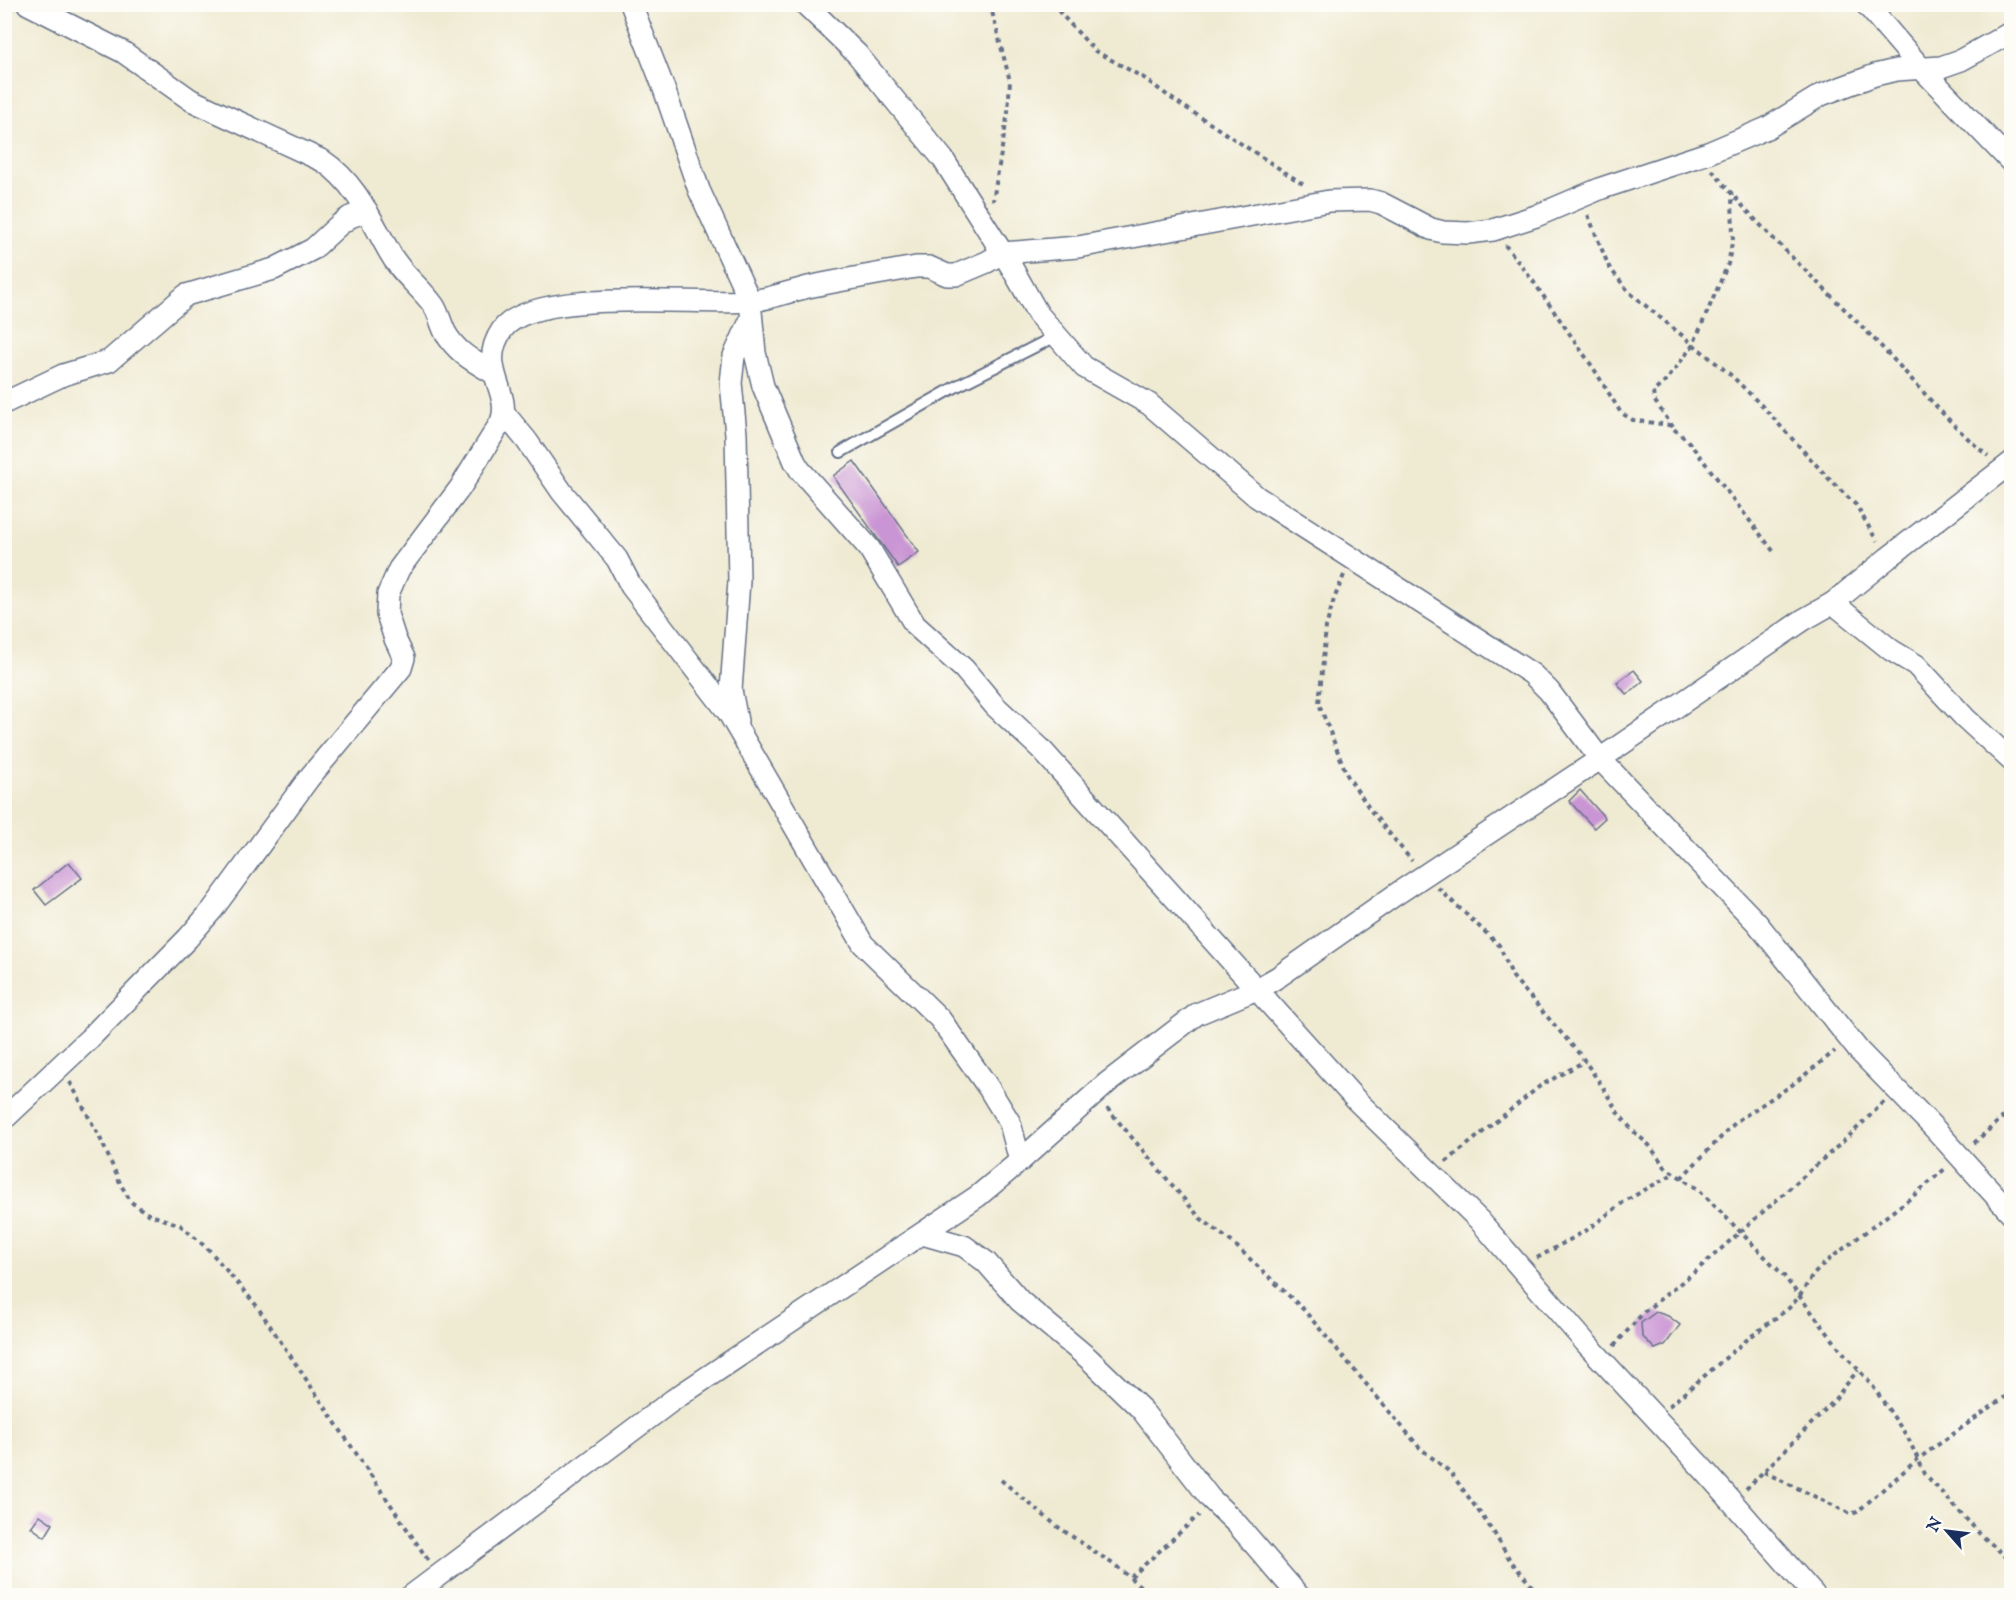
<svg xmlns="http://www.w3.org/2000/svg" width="2016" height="1600" font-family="'IM FELL English',serif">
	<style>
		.building { fill: #ca95d4 }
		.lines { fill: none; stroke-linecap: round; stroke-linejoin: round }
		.lane-casing { stroke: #657087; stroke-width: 14 }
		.street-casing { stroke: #657087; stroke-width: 24 }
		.path { stroke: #657087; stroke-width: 4; stroke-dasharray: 4.5 4.5; stroke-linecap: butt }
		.lane { stroke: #fff; stroke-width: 10 }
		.street { stroke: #fff; stroke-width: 21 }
	</style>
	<rect width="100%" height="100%" fill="#fdfcf7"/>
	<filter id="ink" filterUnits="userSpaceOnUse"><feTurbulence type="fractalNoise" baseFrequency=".0167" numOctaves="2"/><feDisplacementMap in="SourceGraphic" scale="12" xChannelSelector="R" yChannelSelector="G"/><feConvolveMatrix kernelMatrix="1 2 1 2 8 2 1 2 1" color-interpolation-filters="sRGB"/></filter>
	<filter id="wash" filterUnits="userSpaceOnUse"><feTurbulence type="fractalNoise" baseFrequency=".008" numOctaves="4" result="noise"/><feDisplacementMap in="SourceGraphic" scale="24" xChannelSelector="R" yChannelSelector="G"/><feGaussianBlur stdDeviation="1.35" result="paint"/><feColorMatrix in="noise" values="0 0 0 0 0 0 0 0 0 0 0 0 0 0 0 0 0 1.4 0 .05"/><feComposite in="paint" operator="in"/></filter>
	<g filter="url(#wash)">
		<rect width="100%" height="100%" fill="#efead2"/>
		<g id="blocks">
			<!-- building -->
			<g class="building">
				<polygon points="854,461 919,552 898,567 833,476"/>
				<polygon points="1634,670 1643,681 1627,695 1617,683"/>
				<polygon points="1580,790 1605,818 1594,828 1569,801"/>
				<polygon points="69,862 82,878 46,905 34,890"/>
				<polygon points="1656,1312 1668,1316 1680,1325 1665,1345 1655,1349 1642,1336 1641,1323"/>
				<polygon points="40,1515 53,1524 45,1537 31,1527"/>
			</g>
		</g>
	</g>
	<g filter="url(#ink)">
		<use href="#blocks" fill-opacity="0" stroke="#657087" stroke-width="1.5"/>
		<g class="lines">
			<!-- lane casing -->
			<g class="lane-casing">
				<polyline id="lane" points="841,452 957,386 1056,336"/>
			</g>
			<!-- street casing -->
			<g class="street-casing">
				<g id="street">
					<path d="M28 4 123 52 191 100 323 161C356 183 371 220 390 253 401 274 421 287 434 306 439 314 441 324 445 332 456 352 473 361 493 373"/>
					<polyline points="631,4 663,86 699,190 750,301 755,353 763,386 795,462 800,470 869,548 915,625 964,669 995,706 1040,748 1357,1101 1479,1220 1585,1342 1705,1471 1815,1596"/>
					<polyline points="805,4 857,54 943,159 1012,268 1038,314 1084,367 1149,404 1257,497 1532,674 1549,691 1600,759 1757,923 1859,1051 1935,1129 2012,1214"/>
					<polyline points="1866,4 1921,68 2012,163"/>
					<polyline points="4,403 63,375 109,361 186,295 274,269 313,249 339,225 350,217 367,211"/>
					<polyline points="504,413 527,441 562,492 617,559 631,586 728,712 863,944 940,1019 988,1087 1010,1123 1020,1161"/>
					<polyline points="1833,603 1891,650 1916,665 1965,718 2012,761"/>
					<polyline points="737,721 731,690 739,581 736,434 731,383 734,356 751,319"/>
					<path d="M4 1119 89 1039 188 938 213 909 309 778 401 668 404 658 395 639 387 614 388 594 399 569 460 488 501 422C513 392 476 368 502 330 533 286 698 306 751 301 772 299 792 290 813 286 847 279 882 273 916 267H929L947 275H956L987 262 1002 253 1078 247 1329 201 1370 200 1381 203 1431 229 1443 232 1468 233 1493 230 1536 216 1602 188 1708 153 1767 128 1821 95 1875 75 1896 70 1941 67 1961 60 2012 32"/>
					<polyline points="922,1234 964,1246 986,1262 1020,1301 1088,1358 1141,1409 1210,1498 1236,1523 1299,1596"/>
					<polyline points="411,1596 673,1400 978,1196 1020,1161 1107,1083 1197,1014 1257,989 1278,977 1395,895 1600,759 1803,620 1833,603 1888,558 2012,462"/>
				</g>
			</g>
			<!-- path -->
			<g class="path">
				<polyline points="990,4 1010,81 1008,112 993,201"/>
				<polyline points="1052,4 1095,51 1144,78 1171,98 1306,186"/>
				<path d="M1712 170C1761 231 1819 282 1873 338 1912 377 1945 421 1988 456"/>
				<polyline points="1588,215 1609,267 1630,293 1732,376 1762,406 1831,481 1856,505 1877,541"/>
				<polyline points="1505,245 1533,281 1594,369 1621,413 1633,420 1669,425 1688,441 1774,552"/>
				<polyline points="1673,427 1654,400 1653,392 1666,381 1693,345 1728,264 1733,238 1732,194"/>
				<polyline points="1344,575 1334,599 1326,627 1319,704 1347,775 1371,811 1412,861"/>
				<polyline points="1438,888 1499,945 1513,977 1582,1057 1602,1086 1618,1113 1633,1131 1649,1145 1665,1167 1698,1189 1784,1276 1840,1349 1872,1385 1908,1438 1925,1474 1980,1534 2012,1562"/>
				<polyline points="70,1082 101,1140 121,1185 131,1202 148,1214 180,1225 193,1236 210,1251 256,1305 428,1560"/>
				<polyline points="1107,1108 1200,1218 1233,1243 1303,1309 1420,1448 1451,1473 1493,1531 1510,1560 1540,1596"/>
				<polyline points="1974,1143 2012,1109"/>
				<polyline points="1446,1162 1540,1086 1585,1061"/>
				<polyline points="1681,1178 1737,1121 1792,1085 1835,1051"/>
				<polyline points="1537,1258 1587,1230 1625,1201 1673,1174"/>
				<polyline points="1614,1346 1644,1312 1697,1270 1847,1138 1884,1102"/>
				<polyline points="1669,1406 1749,1338 1789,1308 1799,1297 1813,1275 1827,1261 1912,1197 1946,1168"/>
				<polyline points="1764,1472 1851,1514 1857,1512 1918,1459 2012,1392"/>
				<polyline points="1001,1480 1058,1527 1116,1566 1152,1596"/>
				<polyline points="1746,1489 1831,1404 1858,1370"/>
				<polyline points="1131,1577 1199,1515"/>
				<polyline points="1209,1596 1215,1592 1232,1596"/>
			</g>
			<!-- lane -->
			<use href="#lane" class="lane"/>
			<!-- street -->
			<use href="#street" class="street"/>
		</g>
	</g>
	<!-- margin -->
	<rect width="2016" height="1600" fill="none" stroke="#fdfcf7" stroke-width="24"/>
	<!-- north arrow -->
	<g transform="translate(1947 1531) rotate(298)" stroke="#fdfcf7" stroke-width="4.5" paint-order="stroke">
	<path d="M0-4.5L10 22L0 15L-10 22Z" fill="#1b2f5e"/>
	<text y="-9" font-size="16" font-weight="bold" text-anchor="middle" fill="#1b2f5e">N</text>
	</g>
</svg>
